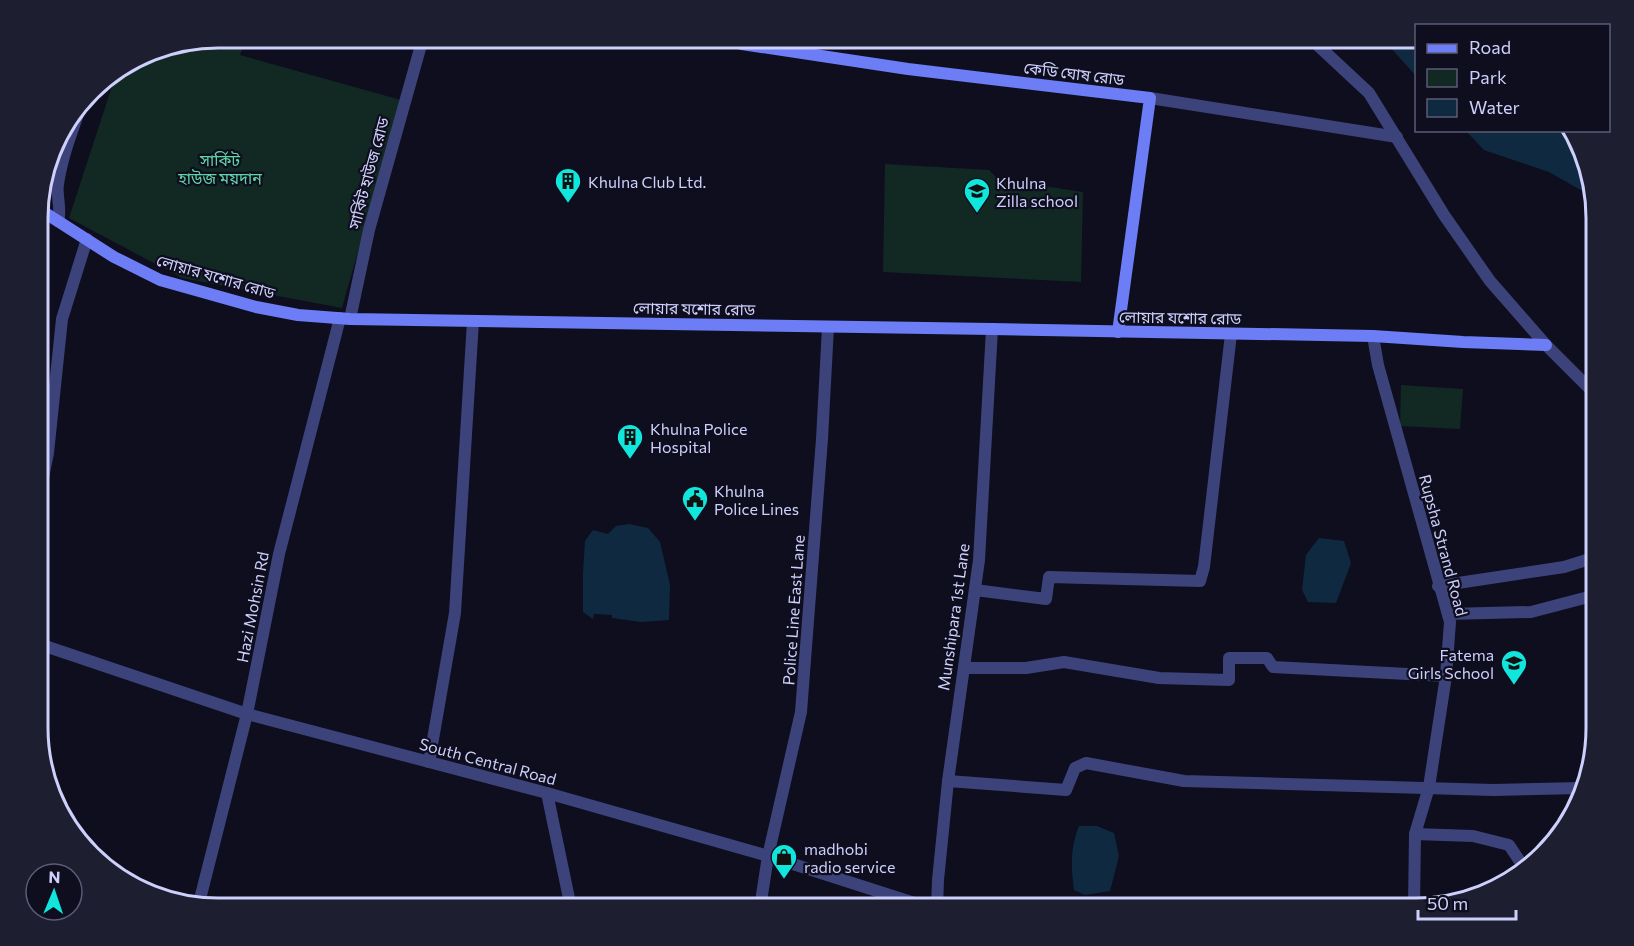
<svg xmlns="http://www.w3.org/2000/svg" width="1634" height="946" font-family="Commissioner,'Noto Sans Bengali',sans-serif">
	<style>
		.green { fill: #112823 }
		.water { fill: #0f2a40 }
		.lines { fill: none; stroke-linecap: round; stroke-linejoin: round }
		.minor { stroke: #3c437a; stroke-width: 12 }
		.tertiary { stroke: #3c437a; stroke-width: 12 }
		.secondary { stroke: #6c7df5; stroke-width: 12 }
		.labels { text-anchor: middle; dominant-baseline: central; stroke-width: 4.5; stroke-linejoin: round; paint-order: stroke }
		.street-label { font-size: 16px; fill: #ced0fc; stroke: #0e0e1e }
		.park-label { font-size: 16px; fill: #60d6a6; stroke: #0e0e1e }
		.poi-label { font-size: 16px; fill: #ced0fc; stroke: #0e0e1e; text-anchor: start }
		.rim { fill: none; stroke: #ced0fc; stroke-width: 3 }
	</style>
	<rect width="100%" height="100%" fill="#0e0e1e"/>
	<!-- green -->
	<g class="green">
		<polygon points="218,38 247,38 240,55 401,100 342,308 182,278 69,218 117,71 149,51"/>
		<polygon points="885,164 989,170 998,179 1083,192 1081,282 883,272"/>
		<polygon points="1401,385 1463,389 1460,429 1400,426"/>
	</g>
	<!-- water -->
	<g class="water">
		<polygon points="1382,38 1416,38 1416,76"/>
		<polygon points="1466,131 1571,131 1593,197 1549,172 1484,150"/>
		<polygon points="629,524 648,528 660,542 670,585 669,620 641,622 612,618 612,615 594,614 593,619 583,612 583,573 585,541 593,530 608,534 616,526"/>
		<polygon points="1319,538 1344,541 1351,563 1336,603 1308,602 1302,590 1306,555"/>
		<path d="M1079 826H1097L1114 833 1119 856 1110 891 1085 895 1074 890C1071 866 1070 849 1079 826Z"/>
	</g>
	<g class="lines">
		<!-- minor -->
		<g class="minor">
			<polyline points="1310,38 1369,93 1444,215 1490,281 1546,345"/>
			<path d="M58 221C62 210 56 196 58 184 62 157 72 131 81 106"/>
			<polyline points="39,497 48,453 62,319 87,239"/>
			<polyline points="1438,586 1564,567 1596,557"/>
			<polyline points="975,590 1046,599 1049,577 1200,581 1204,567 1231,334"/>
			<polyline points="1448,614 1531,612 1596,595"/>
			<polyline points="964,668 1026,668 1064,662 1159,678 1229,680 1229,658 1267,658 1273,667 1446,676"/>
			<polyline points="429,762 455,613 473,321"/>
			<polyline points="948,781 1066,790 1075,768 1086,763 1184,781 1493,790 1581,788"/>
			<polyline points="547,793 571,908"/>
			<polyline points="1415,834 1473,836 1509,845 1525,869"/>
			<polyline points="760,908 768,856 801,712 822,439 828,327"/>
			<polyline points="937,908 938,880 948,781 979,560 992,329"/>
		</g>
		<!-- tertiary -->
		<g class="tertiary">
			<polyline points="1150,98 1397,137"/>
			<polyline points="350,319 369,230 423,38"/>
			<polyline points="1373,336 1378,365 1450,622 1446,676 1429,787 1415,834 1414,908"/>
			<polyline points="1546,345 1596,395"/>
			<polyline points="39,644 247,714 547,793 768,856 930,908"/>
			<polyline points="199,903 247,714 279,554 340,318"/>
		</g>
		<!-- secondary -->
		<g class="secondary">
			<polyline points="725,38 742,44 908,69 1150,98 1118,332"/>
			<polyline points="39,209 114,257 160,280 256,307 298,315 350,319 992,329 1373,336 1463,342 1546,345"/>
		</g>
	</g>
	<!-- icons -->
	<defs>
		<g id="building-pin" transform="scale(1.35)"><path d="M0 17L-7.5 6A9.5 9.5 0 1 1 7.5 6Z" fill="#10e6db" stroke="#0e0e1e"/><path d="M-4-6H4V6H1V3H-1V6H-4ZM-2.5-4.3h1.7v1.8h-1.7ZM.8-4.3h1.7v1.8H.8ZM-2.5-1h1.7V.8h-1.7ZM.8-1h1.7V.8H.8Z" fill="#111"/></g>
		<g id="school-pin" transform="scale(1.35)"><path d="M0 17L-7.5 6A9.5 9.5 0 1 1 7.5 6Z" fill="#10e6db" stroke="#0e0e1e"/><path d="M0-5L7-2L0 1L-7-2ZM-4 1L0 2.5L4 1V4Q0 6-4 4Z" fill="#111"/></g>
		<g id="civic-pin" transform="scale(1.35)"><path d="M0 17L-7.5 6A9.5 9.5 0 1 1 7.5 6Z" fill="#10e6db" stroke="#0e0e1e"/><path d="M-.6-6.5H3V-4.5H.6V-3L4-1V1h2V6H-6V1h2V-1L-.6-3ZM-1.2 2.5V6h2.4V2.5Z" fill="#111"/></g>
		<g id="shop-pin" transform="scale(1.35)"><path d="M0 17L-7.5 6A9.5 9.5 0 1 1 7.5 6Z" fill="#10e6db" stroke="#0e0e1e"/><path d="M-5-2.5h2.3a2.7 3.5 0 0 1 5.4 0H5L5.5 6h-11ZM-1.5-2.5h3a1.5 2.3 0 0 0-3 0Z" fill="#111"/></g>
	</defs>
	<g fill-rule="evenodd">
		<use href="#building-pin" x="568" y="181"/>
		<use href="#school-pin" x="977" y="191"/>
		<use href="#building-pin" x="630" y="437"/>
		<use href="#civic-pin" x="695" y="499"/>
		<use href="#school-pin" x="1514" y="663"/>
		<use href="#shop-pin" x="784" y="857"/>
	</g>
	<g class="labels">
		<!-- street labels -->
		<g class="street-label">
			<text transform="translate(1074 73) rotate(7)">কেডি ঘোষ রোড</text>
			<text transform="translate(368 173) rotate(-75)">সার্কিট হাউজ রোড</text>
			<text transform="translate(216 276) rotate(16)">লোয়ার যশোর রোড</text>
			<text transform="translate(694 308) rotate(1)">লোয়ার যশোর রোড</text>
			<text transform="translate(1180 317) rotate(1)">লোয়ার যশোর রোড</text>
			<text transform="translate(1444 545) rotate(75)">Rupsha Strand Road</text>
			<text transform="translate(252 607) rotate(-79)">Hazi Mohsin Rd</text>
			<text transform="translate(793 610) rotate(-86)">Police Line East Lane</text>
			<text transform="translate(953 617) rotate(-82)">Munshipara 1st Lane</text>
			<text transform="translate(488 761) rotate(15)">South Central Road</text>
		</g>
		<!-- park labels -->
		<g class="park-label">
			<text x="220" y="159">সার্কিট<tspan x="220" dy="18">হাউজ ময়দান</tspan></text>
		</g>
		<!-- poi labels -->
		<g class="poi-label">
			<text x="588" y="181">Khulna Club Ltd.</text>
			<text x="996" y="182">Khulna<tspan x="996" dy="18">Zilla school</tspan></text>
			<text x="650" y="428">Khulna Police<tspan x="650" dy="18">Hospital</tspan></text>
			<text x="714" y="490">Khulna<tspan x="714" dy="18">Police Lines</tspan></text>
			<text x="1494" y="654" text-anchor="end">Fatema<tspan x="1494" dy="18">Girls School</tspan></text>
			<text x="804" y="848">madhobi<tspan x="804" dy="18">radio service</tspan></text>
		</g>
	</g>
	<!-- crop -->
	<path d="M0 0H1634V946H0ZM218 48H1416A170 170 0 0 1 1586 218V728A170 170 0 0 1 1416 898H218A170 170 0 0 1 48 728V218A170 170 0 0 1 218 48Z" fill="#1d1e30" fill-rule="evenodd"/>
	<path class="rim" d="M218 48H1416A170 170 0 0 1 1586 218V728A170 170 0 0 1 1416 898H218A170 170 0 0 1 48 728V218A170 170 0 0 1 218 48Z"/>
	<!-- legend -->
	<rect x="1415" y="24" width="195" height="108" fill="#0e0e1e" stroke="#5b5c77" stroke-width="1.5"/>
	<rect x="1427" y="44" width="30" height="9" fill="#6c7df5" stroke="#5b5c77" stroke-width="1.5"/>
	<text x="1469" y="54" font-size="18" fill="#ced0fc">Road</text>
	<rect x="1427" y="69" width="30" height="18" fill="#112823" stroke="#5b5c77" stroke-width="1.5"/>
	<text x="1469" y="84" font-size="18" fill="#ced0fc">Park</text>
	<rect x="1427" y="99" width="30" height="18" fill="#0f2a40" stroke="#5b5c77" stroke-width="1.5"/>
	<text x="1469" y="114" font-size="18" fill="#ced0fc">Water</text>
	<!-- north arrow -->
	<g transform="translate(54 892) rotate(2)"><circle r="28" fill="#0e0e1e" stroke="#5b5c77" stroke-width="1.5"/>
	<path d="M0-4.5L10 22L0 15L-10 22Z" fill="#10e6db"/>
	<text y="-9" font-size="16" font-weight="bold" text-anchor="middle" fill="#ced0fc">N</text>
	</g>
	<!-- scale -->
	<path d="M1418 910v9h98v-9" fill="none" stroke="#ced0fc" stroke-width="3"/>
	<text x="1427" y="910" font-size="18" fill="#ced0fc" stroke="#0e0e1e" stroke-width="4.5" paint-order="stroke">50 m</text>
</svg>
